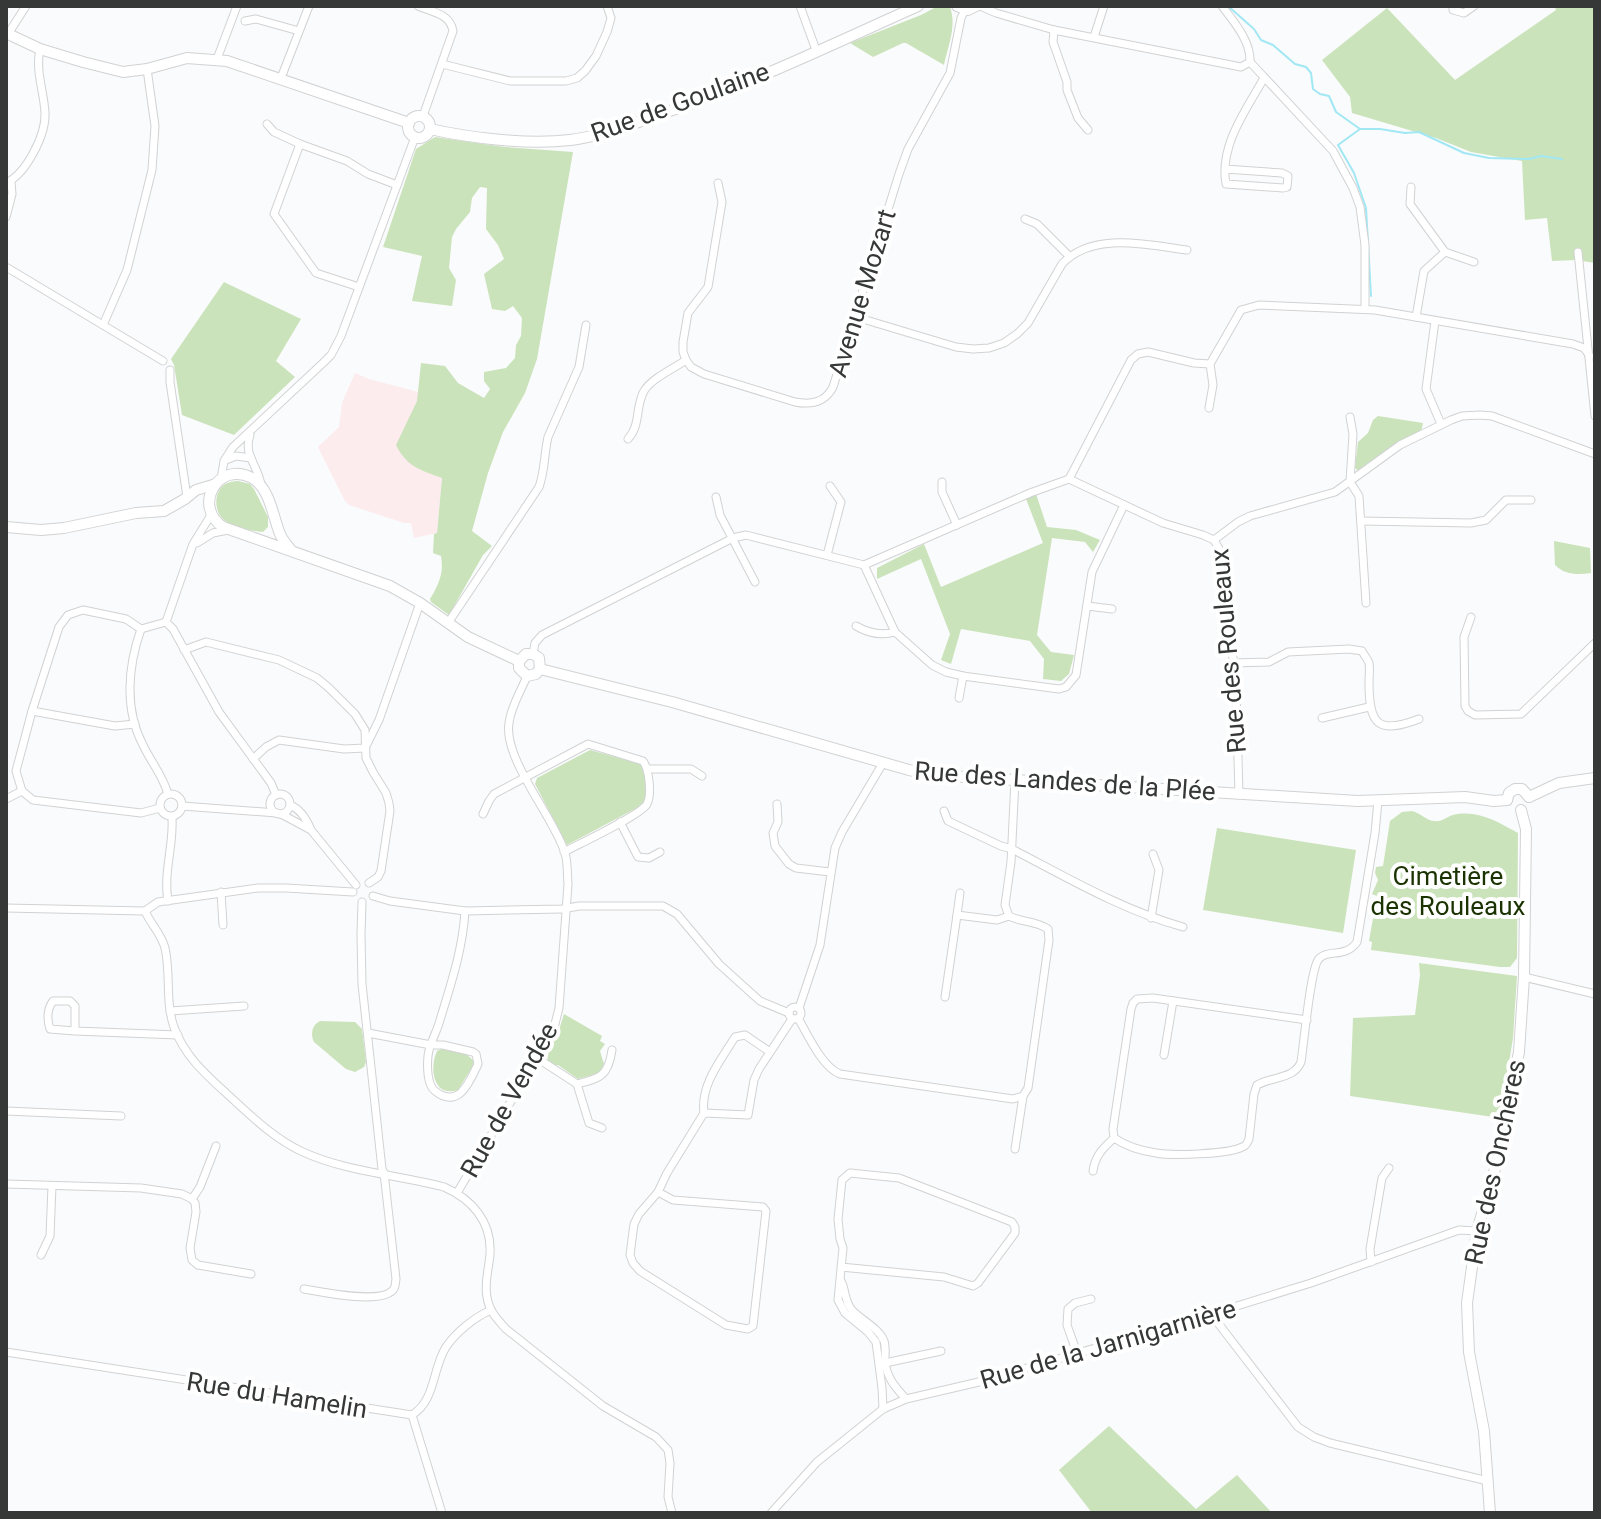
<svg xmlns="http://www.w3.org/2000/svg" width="1601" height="1519" font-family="Roboto,sans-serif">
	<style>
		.education { fill: #fdecee }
		.green { fill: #cbe3bb }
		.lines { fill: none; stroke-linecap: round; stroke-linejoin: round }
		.stream { stroke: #a1e7f4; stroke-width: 2 }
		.street-casing { stroke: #d1d2d3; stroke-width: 9 }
		.secondary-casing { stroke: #d1d2d3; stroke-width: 12 }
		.street { stroke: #fff; stroke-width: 7 }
		.secondary { stroke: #fff; stroke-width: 10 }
		.labels { text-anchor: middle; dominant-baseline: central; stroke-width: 8; stroke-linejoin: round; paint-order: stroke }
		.street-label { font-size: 26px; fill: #363737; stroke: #fff }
		.park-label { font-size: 26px; fill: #1a3300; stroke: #fff }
	</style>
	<rect width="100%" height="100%" fill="#fafbfc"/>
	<!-- education -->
	<polygon class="education" points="355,373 369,379 422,393 442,477 437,533 414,538 411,523 404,523 349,505 345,501 318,447 339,427 342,403"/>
	<!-- green -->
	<g class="green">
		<path d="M938 6 950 7C957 26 948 46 944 65L906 43H903L873 57 850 43 921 15Z"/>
		<polygon points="1555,6 1595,6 1595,263 1576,260 1552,261 1547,218 1525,220 1522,161 1471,152 1436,138 1352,113 1350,97 1322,60 1387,8 1455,80 1556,10"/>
		<path d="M435 137 505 147 573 152 537 359 525 393 503 432 488 473 472 531 492 546 483 555 449 615 431 602 430 599C439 584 444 573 441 556L433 553 434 534 437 533 442 478C420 470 407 467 396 445L417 401 421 363 445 366 458 383 484 398 490 389 484 381V372L506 368 515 358 516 345 521 336 522 318 513 306 505 311 492 309 484 274 504 259 498 245 486 229 487 188 480 187 472 198 470 212 456 229 452 237 449 268 456 280 452 306 412 301 422 256 383 247 416 149Z"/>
		<polygon points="224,282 301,319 276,361 295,377 234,435 182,415 174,365 171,359"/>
		<polygon points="1378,416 1423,423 1421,432 1359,471 1355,468 1358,442 1368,433 1373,420"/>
		<path d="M238 481 250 484 254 489 268 517V527L263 532C251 531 233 527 224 520 214 512 213 492 225 484 229 482 234 481 238 481Z"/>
		<polygon points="1036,494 1047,527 1076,530 1100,540 1093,552 1085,542 1052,538 1037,635 1051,652 1074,655 1069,674 1061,681 1043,679 1044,659 1030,641 961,629 951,664 941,660 950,634 921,559 877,579 877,568 924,544 941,587 1043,543 1026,499"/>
		<path d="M1554 541 1590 548 1591 573C1577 575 1565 575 1555 565Z"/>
		<polygon points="590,750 641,764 645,771 646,803 567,845 535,784 537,778"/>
		<path d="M1412 811C1421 813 1426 821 1435 821 1442 822 1446 817 1453 815 1477 809 1498 822 1518 833L1517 958 1510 967H1500L1371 950 1372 942 1369 941 1377 896 1372 894 1378 880 1375 873 1376 867 1383 866 1390 821 1402 812Z"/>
		<polygon points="1217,828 1356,850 1343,933 1203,910"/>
		<polygon points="1419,963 1517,976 1513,1038 1500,1118 1350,1096 1353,1018 1415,1015 1420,975"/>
		<polygon points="564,1014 602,1036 600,1041 605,1044 600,1051 604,1064 599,1073 578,1079 558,1065 555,1066 549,1063 546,1053 560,1027"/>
		<path d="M320 1021 355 1022 362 1029 366 1062 364 1067 355 1072 346 1069 314 1042C310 1034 312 1025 320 1021Z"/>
		<path d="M441 1049 466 1054 473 1060V1066L458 1090C433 1098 429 1068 437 1051Z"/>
		<polygon points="1109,1426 1196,1509 1237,1475 1272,1513 1092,1513 1059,1470"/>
	</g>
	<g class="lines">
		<!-- stream -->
		<g class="stream">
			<polyline points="1228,6 1254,29 1261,40 1273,45 1295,64 1306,67 1311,73 1313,89 1320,94 1329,96 1336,112 1360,129 1338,145 1354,173 1366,208 1371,296"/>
			<polyline points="1361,129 1380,129 1405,133 1419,132 1464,153 1489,158 1529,159 1541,156 1562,159"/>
		</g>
		<!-- street casing -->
		<g class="street-casing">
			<g id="street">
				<path d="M418 6C433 12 450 14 453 31L423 116"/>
				<polyline points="800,6 816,50"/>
				<polyline points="980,6 996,13 1054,30 1241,67 1250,62"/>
				<path d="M1222 6C1234 22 1251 41 1250 62"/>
				<polyline points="1453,6 1453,10 1464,13 1474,6"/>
				<polyline points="245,21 256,19 299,31"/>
				<polyline points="1054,30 1053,42 1067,82 1067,90 1078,118 1088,130"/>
				<polyline points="8,34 26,6"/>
				<polyline points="1094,37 1104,6"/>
				<polyline points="217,59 237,6"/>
				<polyline points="1250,62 1333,151 1353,188 1360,207 1365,245 1365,309"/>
				<polyline points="442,64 510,81 566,81 577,78 585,71 596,56 607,32 611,18 607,6"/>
				<polyline points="281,78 309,6"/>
				<polyline points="267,124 274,132 300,144"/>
				<path d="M1225 169 1282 173 1288 176 1287 187 1283 188 1226 184C1219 146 1246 110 1264 78"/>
				<path d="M6 183C26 174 46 135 45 113 44 91 35 71 40 49"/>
				<path d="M718 183 722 202 708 287 688 313 683 342V352L686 360 691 367 704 374 795 402C811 405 825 403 833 387L899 174 908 149 950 73 961 18 965 10"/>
				<polyline points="1411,187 1410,204 1445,252"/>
				<polyline points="6,217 12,194 11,182"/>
				<polyline points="1025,219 1037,224 1069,256"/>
				<polyline points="1578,252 1595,416"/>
				<polyline points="6,267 163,361"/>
				<polyline points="359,287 316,273 274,214 300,144 347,161 368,174 397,185"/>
				<path d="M856 317 956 347 973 349 989 348 1004 343 1017 334 1028 323 1062 264C1093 231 1148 245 1187 250"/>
				<polyline points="1416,317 1424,271 1445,252 1474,262"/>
				<polyline points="1435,321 1426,389 1441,424"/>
				<polyline points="103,325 127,270 152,170 155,126 147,69"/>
				<polyline points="170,370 170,382 187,497"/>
				<polyline points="1209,408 1213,385 1210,364"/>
				<polyline points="1350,417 1353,434 1350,482 1359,496 1366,603"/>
				<path d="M250 435C243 455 258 465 261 485"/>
				<path d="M628 439C641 425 635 407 644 391 652 378 673 369 686 360"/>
				<polyline points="226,460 236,456 251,458"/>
				<polyline points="221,479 224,461 233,447 323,363 331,355 341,336 415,137"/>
				<polyline points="1069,479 1163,523 1203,535 1214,540"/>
				<polyline points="942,482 942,492 957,525"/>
				<polyline points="716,497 720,515 755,582"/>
				<polyline points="211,515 193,544 166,622 173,629 219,712 271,783 276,795"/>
				<polyline points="1361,521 1471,523 1486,520 1506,500 1531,500"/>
				<polyline points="1214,540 1238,522 1250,516 1335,492 1400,445 1451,420 1462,416 1480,415 1492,416 1595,454"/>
				<polyline points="1214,540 1222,554 1236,687 1239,795"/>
				<polyline points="197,543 213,533 228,530"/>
				<polyline points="827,555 841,502 830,486"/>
				<polyline points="864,565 895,632 932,665 946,672 963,676 1059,689 1066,687 1076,675 1092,572 1124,505"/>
				<polyline points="1087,606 1112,609"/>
				<polyline points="1471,617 1464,637 1465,706 1468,711 1475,715 1521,714 1595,643"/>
				<path d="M448 623 539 487C545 471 544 454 548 437L579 367 586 325"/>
				<path d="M856 626C868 633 881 636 895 632"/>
				<path d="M141 629C128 666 124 709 143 745 151 762 163 776 168 794"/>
				<polyline points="184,650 206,642 279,660 317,678 329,688 355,714 365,730 366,758 373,772 386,793 389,803 390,811 381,871 378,877 369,883"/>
				<polyline points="533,654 535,643 542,635 733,538 746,535 864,565 1030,493 1069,479 1131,360 1138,354 1148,352 1194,363 1210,364 1241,310 1259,305 1375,310 1573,344 1584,348 1590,356"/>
				<path d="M1233 663 1269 662 1288 652 1349 649 1362 651C1364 655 1367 658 1369 663 1370 668 1369 677 1369 682 1369 724 1377 735 1419 719"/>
				<polyline points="959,698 963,676"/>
				<polyline points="32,711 115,726 135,724"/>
				<polyline points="1322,718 1369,707"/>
				<polyline points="253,759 266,747 279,740 344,749 365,748 379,720 420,603"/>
				<polyline points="649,769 691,769 702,776"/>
				<circle cx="171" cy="805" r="11"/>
				<circle cx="280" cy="804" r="10"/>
				<polyline points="6,799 22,791"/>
				<polyline points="777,804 778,822 773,833 775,846 789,864 796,868 830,872"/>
				<path d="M290 805C300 809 307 820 311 830L356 885"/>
				<polyline points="182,806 277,813"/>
				<polyline points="160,808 141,813 33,800 22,791 16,771 32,711 59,627 68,615 83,610 126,619 141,629 166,622"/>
				<path d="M944 811 948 821 1001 846 1012 849C1068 878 1122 910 1183 927"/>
				<polyline points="281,814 309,829"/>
				<path d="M483 814 489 801 494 794 588 744 643 761C649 769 652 794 647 804 641 815 579 844 564 852"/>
				<polyline points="620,822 638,857 649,858 660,852"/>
				<polyline points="221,892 223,925"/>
				<polyline points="373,896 390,901 465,911 562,909 579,906 663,906 677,914 719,964 760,1001 789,1013"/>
				<path d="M168 901C163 872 174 845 172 817"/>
				<polyline points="6,908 145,911"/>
				<path d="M145 911C151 925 161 933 165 948 171 974 165 1002 174 1027 184 1055 204 1073 226 1093 249 1114 274 1139 303 1152 347 1172 398 1175 444 1187 472 1199 492 1222 490 1254 489 1268 484 1283 487 1297 489 1311 497 1319 506 1329L603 1406 656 1437 668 1450 670 1463 668 1497 672 1513"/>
				<polyline points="145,911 158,902 258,888 286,888 353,892"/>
				<polyline points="957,915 960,893"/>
				<polyline points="1151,918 1159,870 1153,854"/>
				<polyline points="1524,977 1595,994"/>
				<polyline points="945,997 957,915 997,920 1009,916"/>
				<circle cx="795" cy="1013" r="6"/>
				<polyline points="799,1008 820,945 835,848 842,832 883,763"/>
				<polyline points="170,1011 244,1006"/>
				<path d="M798 1018C808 1035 822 1067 840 1074L1013 1099 1023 1096 1028 1088 1049 940 1048 929C1034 920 1023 923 1009 916L1005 905 1011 862 1015 780"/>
				<path d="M1307 1020 1153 998 1137 999 1133 1003 1131 1009 1113 1129 1114 1138C1126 1146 1142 1151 1156 1153 1172 1156 1226 1154 1240 1148 1247 1145 1246 1145 1249 1139L1254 1094 1257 1085C1274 1076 1294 1079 1301 1062 1304 1043 1310 973 1318 960 1327 948 1345 959 1357 942L1375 833 1378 801"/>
				<path d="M75 1031V1006L70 1001H53C47 1009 47 1020 50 1029L75 1031 178 1035"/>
				<path d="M368 1033 431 1045H443L473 1052 476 1054 478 1064C470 1081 459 1110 435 1091 427 1085 427 1066 428 1056 429 1044 437 1032 440 1020 451 984 463 948 465 911"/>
				<polyline points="1164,1055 1173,1001"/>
				<polyline points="537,1058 577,1084 589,1123 602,1128"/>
				<path d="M577 1084C600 1078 608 1077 612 1050"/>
				<polyline points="6,1111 121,1116"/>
				<path d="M704 1113C700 1085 721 1060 735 1037L745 1035 770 1052"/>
				<polyline points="1015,1149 1023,1096"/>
				<path d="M1093 1171C1095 1156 1103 1148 1114 1138"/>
				<polyline points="6,1184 141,1188 182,1194 192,1199 195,1203 196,1212 190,1248 192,1260 198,1265 251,1274"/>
				<polyline points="658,1192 673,1200 763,1207 766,1211 753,1326 748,1329 726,1325 640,1271 633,1263 630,1255 634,1224 639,1214 658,1192 667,1173 704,1113 748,1115 754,1080 759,1069 792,1019"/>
				<path d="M457 1193 554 1028 559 1008 568 884C567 874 568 863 565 853 554 817 503 759 509 723 511 706 521 691 527 676"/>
				<polyline points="192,1199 200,1187 216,1146"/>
				<polyline points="41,1255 50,1236 52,1186"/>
				<polyline points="1371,1262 1370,1249 1382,1178 1389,1168"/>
				<polyline points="841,1267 944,1277 973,1286 978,1283 1015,1233 1015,1227 1012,1222 899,1178 850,1173 842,1180 838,1219 840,1239 843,1248 838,1300 845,1313 868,1332 876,1342 882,1388 883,1409"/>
				<path d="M841 1281C846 1290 844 1301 852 1310 861 1320 879 1328 884 1341 886 1347 885 1354 885 1360 886 1377 895 1387 906 1399"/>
				<path d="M304 1289C322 1292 378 1304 392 1291 396 1288 395 1284 396 1279L384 1173 382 1169 362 984 361 934 362 902"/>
				<polyline points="1211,1314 1298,1427 1314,1437 1330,1443 1488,1481"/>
				<path d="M6 1352 412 1415C436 1400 432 1369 446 1347 456 1332 475 1317 491 1310"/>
				<polyline points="1077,1353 1067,1325 1068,1309 1075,1303 1091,1299"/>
				<polyline points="885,1363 941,1351"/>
				<polyline points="412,1415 442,1513"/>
				<polyline points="771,1513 817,1462 883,1409 906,1399 983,1381 1211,1314 1311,1283 1459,1230 1477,1231"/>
			</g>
		</g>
		<!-- secondary casing -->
		<g class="secondary-casing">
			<g id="secondary">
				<polyline points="957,6 968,10 976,6"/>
				<polyline points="6,33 40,49 83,62 123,72 147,69 187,58 227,61 409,123"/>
				<circle cx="419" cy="127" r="11"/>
				<path d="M430 129C470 138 528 145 570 140 602 136 633 124 664 113 750 84 835 43 918 6"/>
				<polyline points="6,527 41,530 64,528 136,513 164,511 185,499 196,490 216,484"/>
				<path d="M291 550C287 545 283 541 280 534 273 517 270 488 252 478 218 460 192 506 223 527L390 586 420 603 468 637 519 661"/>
				<polyline points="519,661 526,654 533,654 539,658 540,669"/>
				<polyline points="519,661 519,668 527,676 536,674 540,669"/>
				<polyline points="540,669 672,702 909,770 932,775 1358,801 1465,797 1494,801 1507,800"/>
				<polyline points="1529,797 1559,783 1595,778"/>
				<polyline points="1507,800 1509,793 1515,789 1522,789 1529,797"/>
				<polyline points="1490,1513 1484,1431 1469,1352 1467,1303 1477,1231 1499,1155 1519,1052 1524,977 1526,829 1521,810"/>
			</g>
		</g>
		<!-- street -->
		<use href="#street" class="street"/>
		<!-- secondary -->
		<use href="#secondary" class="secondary"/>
	</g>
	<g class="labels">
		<!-- street labels -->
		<g class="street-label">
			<text transform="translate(680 102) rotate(-20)">Rue de Goulaine</text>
			<text transform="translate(862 293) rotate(-73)">Avenue Mozart</text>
			<text transform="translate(1228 651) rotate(-95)">Rue des Rouleaux</text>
			<text transform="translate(1065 781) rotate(4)">Rue des Landes de la Plée</text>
			<text transform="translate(509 1100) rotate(-61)">Rue de Vendée</text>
			<text transform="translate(1495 1162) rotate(-78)">Rue des Onchères</text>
			<text transform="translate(1108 1344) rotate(-16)">Rue de la Jarnigarnière</text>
			<text transform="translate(277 1395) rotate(9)">Rue du Hamelin</text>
		</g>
		<!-- park labels -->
		<g class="park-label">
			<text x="1448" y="876">Cimetière<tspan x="1448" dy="30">des Rouleaux</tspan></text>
		</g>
	</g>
	<!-- border -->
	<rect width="1601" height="1519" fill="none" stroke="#363737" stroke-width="16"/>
</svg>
